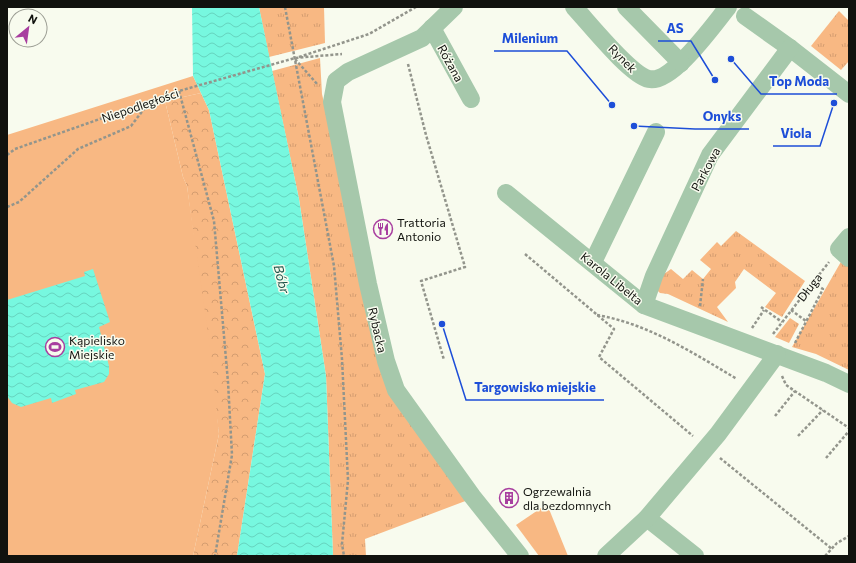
<svg xmlns="http://www.w3.org/2000/svg" width="856" height="563" font-family="Commissioner,sans-serif">
	<style>
		.grass { fill: url(#grass-tufts) }
		.forest { fill: url(#forest-crowns) }
		.green { fill: #f8b883 }
		.water { fill: url(#water-waves) }
		.lines { fill: none; stroke-linecap: round; stroke-linejoin: round }
		.path { stroke: #93958c; stroke-width: 2.5; stroke-dasharray: 3 2; stroke-linecap: butt }
		.minor { stroke: #a6c8ab; stroke-width: 18 }
		.labels { text-anchor: middle; dominant-baseline: central; stroke-width: 3; stroke-linejoin: round; paint-order: stroke }
		.street-label { font-size: 12px; fill: #11120e; stroke: #f8fbee }
		.poi-label { font-size: 12px; fill: #11120e; stroke: #f8fbee; text-anchor: start }
		.water-label { font-size: 13px; font-style: italic; fill: #20574d; stroke: #f8fbee }
		.leader { fill: none; stroke: #1d4ed8; stroke-width: 1.5 }
		.callout-dot { fill: #1d4ed8; stroke: #f8fbee; stroke-width: 1.5 }
		.callout-label { font-size: 13px; text-anchor: middle; font-weight: bold; fill: #1d4ed8; stroke: #f8fbee; stroke-width: 3; stroke-linejoin: round; paint-order: stroke }
	</style>
	<defs>
		<pattern id="grass-tufts" width="24" height="20" patternUnits="userSpaceOnUse"><rect width="24" height="20" fill="#f8b883"/><path d="M3 7l-1-3M5 7V3M7 7l1-3M15 17l-1-3M17 17v-4M19 17l1-3" fill="none" stroke="#d49d70"/></pattern>
		<pattern id="forest-crowns" width="20" height="18" patternUnits="userSpaceOnUse"><rect width="20" height="18" fill="#f8b883"/><path d="M2 6a3 3 0 1 1 6 0M12 15a3 3 0 1 1 6 0" fill="none" stroke="#d49d70"/></pattern>
		<pattern id="water-waves" width="16" height="10" patternUnits="userSpaceOnUse"><rect width="16" height="10" fill="#77f8df"/><path d="M0 5q4-4 8 0t8 0" fill="none" stroke="#66d4be"/></pattern>
	</defs>
	<rect width="100%" height="100%" fill="#f8fbee"/>
	<!-- grass -->
	<g class="grass">
		<polygon points="259,7 324,7 325,43 269,57"/>
		<polygon points="839,11 849,21 849,61 841,70 811,46"/>
		<polygon points="320,58 322,94 381,353 468,500 365,539 366,556 333,556 326,376 299,199 272,71"/>
		<polygon points="736,231 805,281 782,317 765,307 776,293 744,269 735,282 736,288 717,307 728,322 668,294 660,293 657,290 664,274 671,269 683,279 692,270 703,279 711,269 700,260 717,242 721,246"/>
		<polygon points="842,260 849,265 849,370 816,354 792,347"/>
		<polygon points="790,318 799,324 789,343 775,337"/>
	</g>
	<!-- forest -->
	<polygon class="forest" points="201,93 209,110 265,374 237,556 193,556 219,434 187,186 183,177 165,101"/>
	<!-- green -->
	<g class="green">
		<polygon points="193,76 201,93 165,101 183,177 187,186 211,354 219,434 193,556 7,556 7,135"/>
		<polygon points="547,504 568,556 539,556 516,525"/>
	</g>
	<!-- water -->
	<g class="water">
		<polygon points="192,7 259,7 299,199 326,376 333,556 237,556 265,374 209,110 193,76"/>
		<polygon points="93,269 110,322 99,327 109,366 109,374 104,382 75,390 76,394 52,403 51,398 21,407 12,403 7,396 7,300 85,276 84,272"/>
	</g>
	<g class="lines">
		<!-- path -->
		<g class="path">
			<polyline points="285,7 334,266 342,359 348,480 342,544 344,556"/>
			<polyline points="299,57 369,34 416,7"/>
			<polyline points="295,59 318,85"/>
			<polyline points="408,64 426,135 465,267 421,281 444,360"/>
			<polyline points="179,91 214,221 228,382 232,455 215,556"/>
			<polyline points="7,155 15,149 179,91 295,58 342,54"/>
			<polyline points="7,207 19,202 78,149 131,126 150,101"/>
			<polyline points="525,254 614,329 599,357 693,436"/>
			<polyline points="700,306 703,279"/>
			<polyline points="761,307 782,322"/>
			<polyline points="791,310 806,321"/>
			<path d="M597 315C649 324 693 353 737 379"/>
			<polyline points="752,328 764,310"/>
			<polyline points="773,334 829,262"/>
			<polyline points="795,343 823,289 812,282"/>
			<polyline points="782,376 786,385 849,428"/>
			<polyline points="775,416 795,391"/>
			<polyline points="798,436 823,410"/>
			<polyline points="720,458 832,549"/>
			<polyline points="826,458 849,431"/>
			<polyline points="825,556 837,543 849,536"/>
		</g>
		<!-- minor -->
		<g class="minor">
			<polyline points="454,7 422,38 348,72 336,81 332,102 368,284 386,361 396,390 472,496 520,556"/>
			<path d="M574 7C589 23 630 75 649 79 672 84 714 24 728 7"/>
			<polyline points="626,7 681,63"/>
			<polyline points="745,16 790,48 849,94"/>
			<polyline points="432,28 471,99"/>
			<polyline points="506,193 644,305 826,373 849,384"/>
			<polyline points="849,237 839,249 849,258"/>
			<polyline points="593,262 656,132"/>
			<polyline points="644,305 654,276 710,155 790,48"/>
			<polyline points="647,518 695,556"/>
			<polyline points="606,556 647,518 718,434 777,354"/>
		</g>
	</g>
	<!-- icons -->
	<defs>
		<g id="restaurant-ring" transform="scale(1)"><circle r="9.5" fill="#f8fbee" stroke="#a83e9f" stroke-width="1.5"/><path d="M-5-6h1v4h1v-4h1v4h1v-4h1v5L-1.5 .5V6h-2V.5L-5-1ZM5-6V6H3V1.5H1.5Q1.5-4 5-6Z" fill="#a83e9f"/></g>
		<g id="stadium-ring" transform="scale(1)"><circle r="9.5" fill="#f8fbee" stroke="#a83e9f" stroke-width="1.5"/><path d="M0-5a6.5 5 0 1 0 0 10a6.5 5 0 1 0 0-10ZM-3.5-1.8h7v3.6h-7Z" fill="#a83e9f"/></g>
		<g id="building-ring" transform="scale(1)"><circle r="9.5" fill="#f8fbee" stroke="#a83e9f" stroke-width="1.5"/><path d="M-4-6H4V6H1V3H-1V6H-4ZM-2.5-4.3h1.7v1.8h-1.7ZM.8-4.3h1.7v1.8H.8ZM-2.5-1h1.7V.8h-1.7ZM.8-1h1.7V.8H.8Z" fill="#a83e9f"/></g>
	</defs>
	<g fill-rule="evenodd">
		<use href="#restaurant-ring" x="383" y="229"/>
		<use href="#stadium-ring" x="55" y="347"/>
		<use href="#building-ring" x="509" y="498"/>
	</g>
	<g class="labels">
		<!-- street labels -->
		<g class="street-label">
			<text transform="translate(623 58) rotate(45)">Rynek</text>
			<text transform="translate(451 63) rotate(61)">Różana</text>
			<text transform="translate(140 105) rotate(-19)">Niepodległości</text>
			<text transform="translate(705 169) rotate(-62)">Parkowa</text>
			<text transform="translate(612 278) rotate(39)">Karola Libelta</text>
			<text transform="translate(809 287) rotate(-52)">Długa</text>
			<text transform="translate(378 330) rotate(77)">Rybacka</text>
		</g>
		<!-- poi labels -->
		<g class="poi-label">
			<text x="397" y="222">Trattoria<tspan x="397" dy="14">Antonio</tspan></text>
			<text x="69" y="340">Kąpielisko<tspan x="69" dy="14">Miejskie</tspan></text>
			<text x="523" y="491">Ogrzewalnia<tspan x="523" dy="14">dla bezdomnych</tspan></text>
		</g>
		<!-- water labels -->
		<g class="water-label">
			<text transform="translate(282 279) rotate(75)">Bóbr</text>
		</g>
	</g>
	<!-- callouts -->
	<path class="leader" d="M715 80L691 41H658M612 105L567 51H494M731 59L761 94H837M634 126L695 129H749M834 103L820 146H773M442 324L466 400H604"/>
	<g class="callout-dot">
		<circle cx="715" cy="80" r="4"/>
		<circle cx="612" cy="105" r="4"/>
		<circle cx="731" cy="59" r="4"/>
		<circle cx="634" cy="126" r="4"/>
		<circle cx="834" cy="103" r="4"/>
		<circle cx="442" cy="324" r="4"/>
	</g>
	<g class="callout-label">
		<text x="675" y="33">AS</text>
		<text x="530" y="43">Milenium</text>
		<text x="799" y="86">Top Moda</text>
		<text x="722" y="121">Onyks</text>
		<text x="796" y="138">Viola</text>
		<text x="535" y="392">Targowisko miejskie</text>
	</g>
	<!-- border -->
	<rect width="856" height="563" fill="none" stroke="#11120e" stroke-width="16"/>
	<!-- north arrow -->
	<g transform="translate(28 28) rotate(29)"><circle r="19" fill="#f8fbee" stroke="#9c9e94"/>
	<path d="M0-3L7 15L0 10L-7 15Z" fill="#a83e9f"/>
	<text y="-6" font-size="11" font-weight="bold" text-anchor="middle" fill="#11120e">N</text>
	</g>
</svg>
